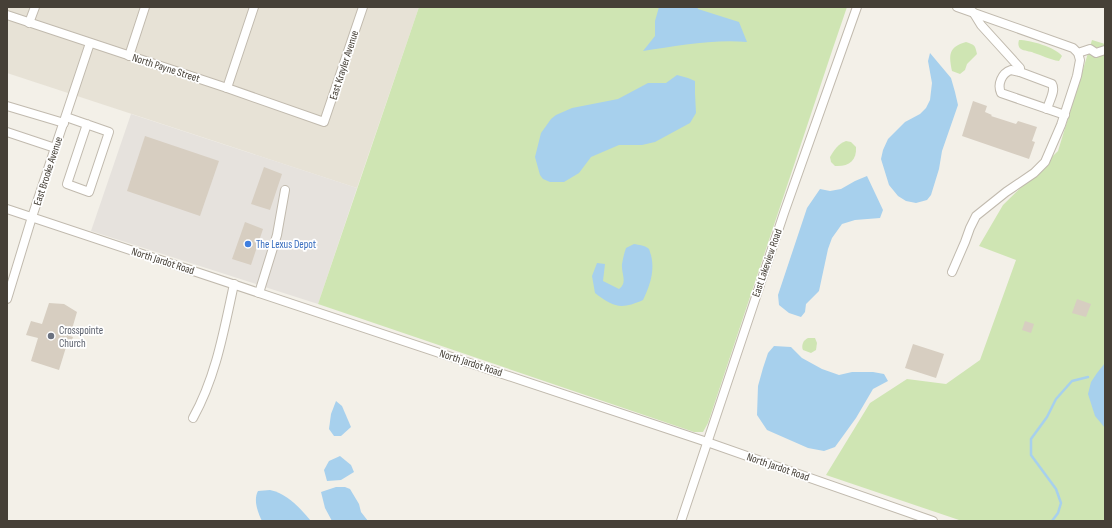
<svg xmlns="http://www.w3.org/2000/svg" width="1112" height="528" font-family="'Sofia Sans Condensed',sans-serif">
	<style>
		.residential { fill: #e7e2d6 }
		.industrial { fill: #e6e2dd }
		.green { fill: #cfe5b3 }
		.water { fill: #a7d0ed }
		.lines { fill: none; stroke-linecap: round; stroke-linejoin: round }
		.stream { stroke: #a7d0ed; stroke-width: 2.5 }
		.building { fill: #d7cec1 }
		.minor-casing { stroke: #c1baae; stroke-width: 10 }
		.minor { stroke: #fff; stroke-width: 8 }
		.shop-dot { fill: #3f7fe0; stroke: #fff; stroke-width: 1.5 }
		.worship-dot { fill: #6b7280; stroke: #fff; stroke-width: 1.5 }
		.labels { text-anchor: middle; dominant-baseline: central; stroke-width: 3.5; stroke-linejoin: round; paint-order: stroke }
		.street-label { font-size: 11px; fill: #464037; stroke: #fff }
		.shop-label { font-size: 11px; fill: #366cbe; stroke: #fff; text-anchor: start }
		.worship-label { font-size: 11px; fill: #5b616d; stroke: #fff; text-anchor: start }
	</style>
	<rect width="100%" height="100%" fill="#f3f0e8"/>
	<!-- residential -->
	<polygon class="residential" points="7,7 419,7 357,188 7,73"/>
	<!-- industrial -->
	<polygon class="industrial" points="131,114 357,188 318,304 91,231"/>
	<!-- green -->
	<g class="green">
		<polygon points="419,7 847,7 833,48 708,423 703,432 694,432 318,304"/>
		<path d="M1019 40C1030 40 1055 47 1062 56L1059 61C1050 60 1042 55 1034 53 1030 51 1024 51 1021 49 1018 47 1018 43 1019 40Z"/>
		<polygon points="1092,40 1105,44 1105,521 962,521 826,475 870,403 907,379 946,384 980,360 1016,260 979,246 1003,205 1058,151"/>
		<path d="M966 42C975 45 975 45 977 54L967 64 965 70 960 74 952 71C949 55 948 47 966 42Z"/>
		<path d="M846 141 851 142 856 147C857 161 848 167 835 166L831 162 830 157C834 150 838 144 846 141Z"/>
		<path d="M808 338H815L817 343 816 350 811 353 803 350C801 346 803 340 808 338Z"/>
	</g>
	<!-- water -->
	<g class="water">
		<path d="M659 7H697L698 9 739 22 747 42C713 39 677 46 643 51L655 36V21Z"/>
		<polygon points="930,53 951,78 955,92 958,105 942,151 939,169 931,195 927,200 916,203 906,201 898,196 889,185 881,159 883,150 888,139 905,122 920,114 926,108 930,100 932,83 928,61"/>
		<polygon points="677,75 688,78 695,81 695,93 696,113 690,123 655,142 642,145 619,145 591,157 579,173 564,182 550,182 543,179 540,175 535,157 541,133 551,119 556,115 572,108 618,99 648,83 666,83"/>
		<polygon points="867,176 883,210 880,218 855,220 842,224 832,238 828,249 819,291 806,304 805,312 801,317 789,313 779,305 778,295 807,208 820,189 830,191 841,189 855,181"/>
		<path d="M634 244C639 245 645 245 649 249 650 251 650 253 651 255 655 271 650 286 643 300 621 310 613 307 595 293L592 276 597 263 605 264 603 281 619 289C628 283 621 273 622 264 623 259 624 253 626 248Z"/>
		<polygon points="774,346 791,347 802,358 822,369 839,375 852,372 873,372 884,374 888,381 873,389 856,418 835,447 824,451 808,448 767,430 757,415 758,386 763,368 768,353"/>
		<polygon points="1105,363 1105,428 1095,416 1088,394 1091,382 1097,373"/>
		<polygon points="336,401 342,406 351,427 341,436 334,436 329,429 331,414"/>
		<polygon points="340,456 351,465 354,472 341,480 327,481 324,470 329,461"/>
		<polygon points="336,487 345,487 350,489 359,504 361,512 368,521 332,521 325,508 321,492"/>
		<path d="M270 490C288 494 300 508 311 521H262C258 513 253 500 258 491Z"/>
	</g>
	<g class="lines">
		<!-- stream -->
		<polyline class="stream" points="1052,521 1058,513 1061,503 1056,489 1031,455 1031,439 1047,417 1056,399 1072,381 1088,377"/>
	</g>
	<!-- building -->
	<g class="building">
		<polygon points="973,101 987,106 985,112 992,115 991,116 1016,124 1018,121 1037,127 1032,141 1035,142 1029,159 962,136"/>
		<polygon points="145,136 219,161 200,216 127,191"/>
		<polygon points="264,167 282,174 270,210 251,204"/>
		<polygon points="245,222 263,229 251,265 232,259"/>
		<polygon points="1077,299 1091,304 1086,317 1072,313"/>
		<polygon points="49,303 64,304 77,312 70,336 73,337 70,345 67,344 59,370 31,361 38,338 26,335 31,321 42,324"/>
		<polygon points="1025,321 1034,324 1031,333 1022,330"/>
		<polygon points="913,344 944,354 936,378 905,368"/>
	</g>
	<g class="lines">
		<!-- minor casing -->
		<g class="minor-casing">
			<g id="minor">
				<path d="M973 12 981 25 1020 68V72L1052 84C1056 91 1049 101 1047 109"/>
				<polyline points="7,15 227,88 324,122 363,7"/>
				<polyline points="29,23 35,7"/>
				<polyline points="1078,53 1090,49 1096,53 1105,50"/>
				<polyline points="129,56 145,7"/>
				<path d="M1020 72 1011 70C1002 73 997 84 1001 93L1065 115"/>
				<polyline points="227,88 254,7"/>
				<polyline points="7,106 64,123"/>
				<polyline points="66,117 109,132 89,192 67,184 87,124"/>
				<polyline points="7,132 55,148"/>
				<polyline points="7,209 707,442 933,521"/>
				<polyline points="952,272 965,242 970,228 976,216 1006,192 1034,173 1045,162 1061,125 1077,76 1080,60 1078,53 1073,48 957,7"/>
				<polyline points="259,293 277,235 285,190"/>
				<polyline points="7,299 32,217 90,43"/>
				<path d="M193 418C216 377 224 330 234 284"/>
				<polyline points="681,521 784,213 857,7"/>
			</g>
		</g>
		<!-- minor -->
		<use href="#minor" class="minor"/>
	</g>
	<!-- markers -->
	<circle class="shop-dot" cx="248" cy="244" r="4"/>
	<circle class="worship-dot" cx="51" cy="336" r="4"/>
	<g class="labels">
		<!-- street labels -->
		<g class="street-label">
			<text transform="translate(344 65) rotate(-72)">East Krayler Avenue</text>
			<text transform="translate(166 68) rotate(18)">North Payne Street</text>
			<text transform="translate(48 171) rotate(-72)">East Brooke Avenue</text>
			<text transform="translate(163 261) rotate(18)">North Jardot Road</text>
			<text transform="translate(767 263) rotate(-71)">East Lakeview Road</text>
			<text transform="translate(471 363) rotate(18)">North Jardot Road</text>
			<text transform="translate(778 467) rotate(19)">North Jardot Road</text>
		</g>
		<!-- shop labels -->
		<g class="shop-label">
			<text x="256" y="244">The Lexus Depot</text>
		</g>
		<!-- worship labels -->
		<g class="worship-label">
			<text x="59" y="330">Crosspointe<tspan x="59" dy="13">Church</tspan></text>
		</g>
	</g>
	<!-- border -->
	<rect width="1112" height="528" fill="none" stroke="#464037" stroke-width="16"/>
</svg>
